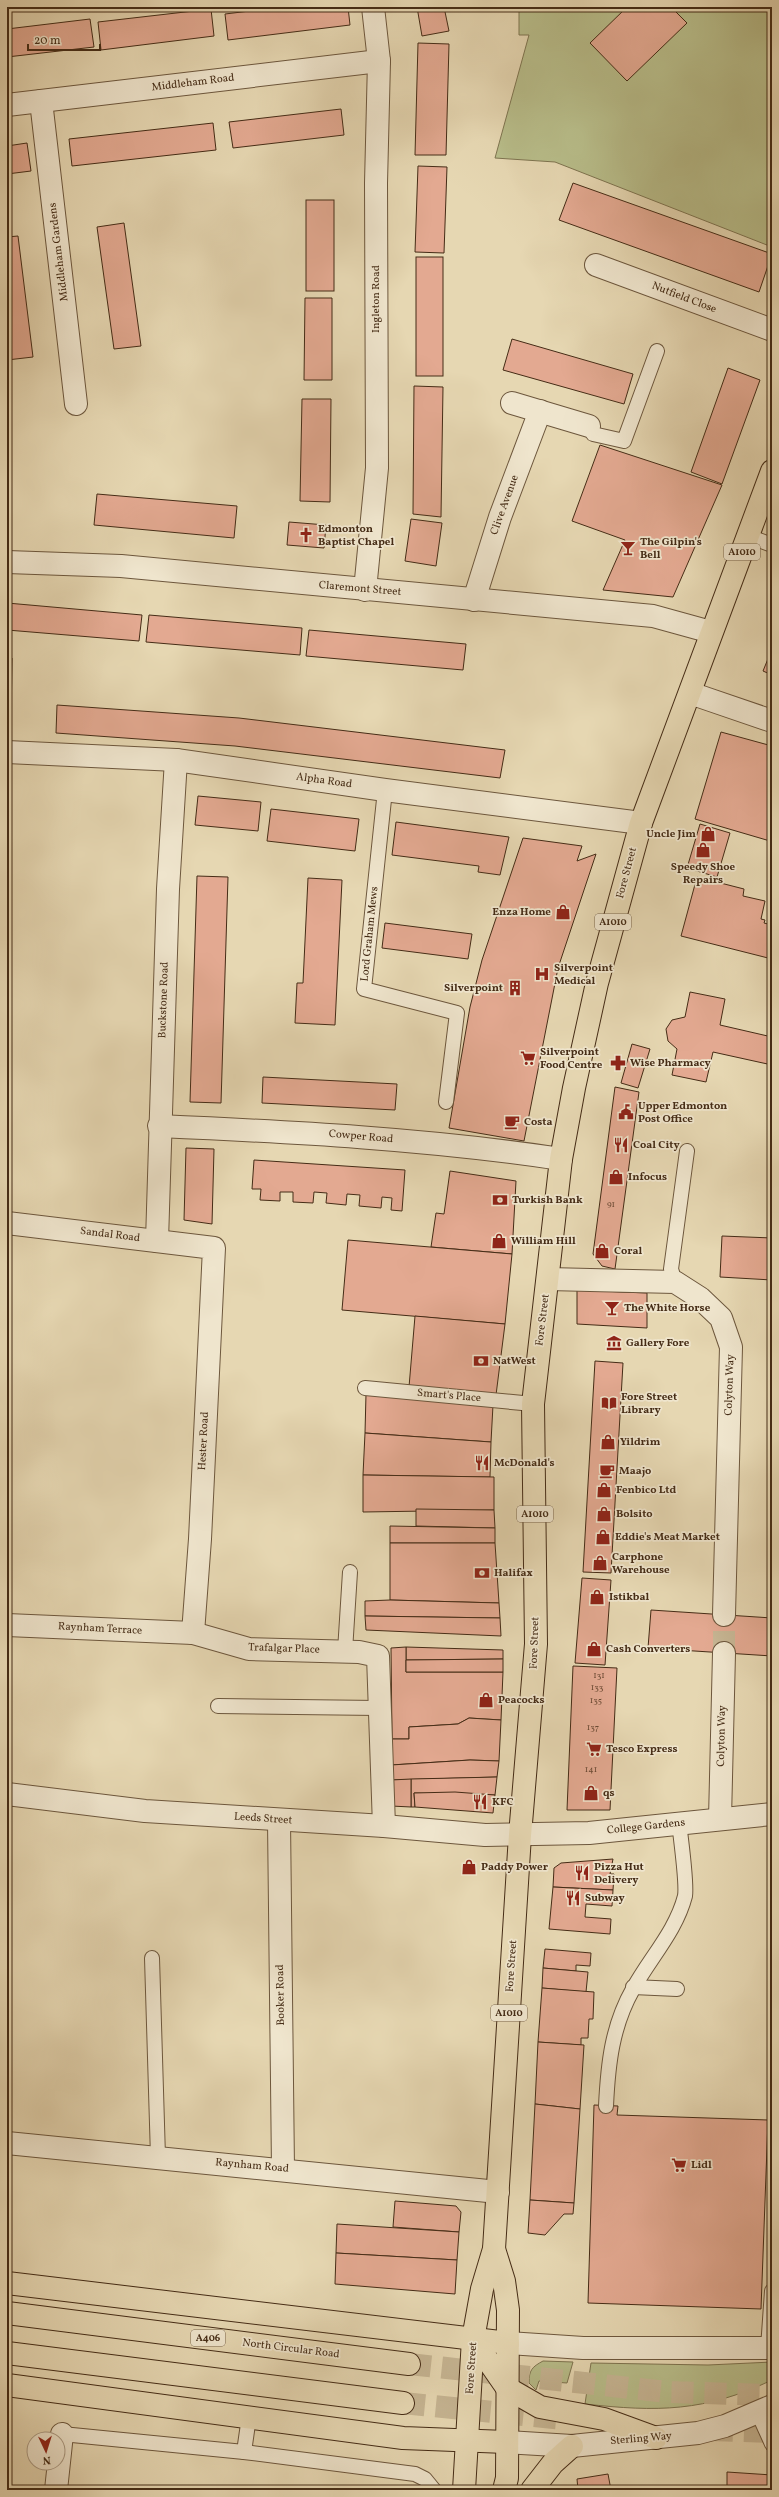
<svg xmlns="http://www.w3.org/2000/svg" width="779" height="2497" font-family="Vollkorn,serif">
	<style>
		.green { fill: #b8bd8a; stroke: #7e7450 }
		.building { fill: #e3a991; stroke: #452c16 }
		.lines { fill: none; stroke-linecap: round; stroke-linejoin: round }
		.minor-tunnel { stroke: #c6b593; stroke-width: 22; stroke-dasharray: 22 11; stroke-linecap: butt }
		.trunk-tunnel { stroke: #c6b593; stroke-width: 22; stroke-dasharray: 22 11; stroke-linecap: butt }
		.service-casing { stroke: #6d573d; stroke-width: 16 }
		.minor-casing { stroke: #6d573d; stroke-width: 24 }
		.tertiary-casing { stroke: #6d573d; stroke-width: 24 }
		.primary-casing { stroke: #452c16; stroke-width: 24 }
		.trunk-casing { stroke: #452c16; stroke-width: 24 }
		.service { stroke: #efe5cd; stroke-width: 14 }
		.minor { stroke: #efe5cd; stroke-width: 22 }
		.tertiary { stroke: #efe5cd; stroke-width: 22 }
		.primary { stroke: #e6d7b2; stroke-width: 22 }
		.trunk { stroke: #e6d7b2; stroke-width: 22 }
		.labels { text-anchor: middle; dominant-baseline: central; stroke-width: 3.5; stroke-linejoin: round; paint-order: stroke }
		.number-label { font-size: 9px; fill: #6c4b35 }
		.shield { fill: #efe5cd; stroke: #78644d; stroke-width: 1 }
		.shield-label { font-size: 10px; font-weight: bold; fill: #452c16 }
		.street-label { font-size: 11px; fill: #452c16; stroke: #efe5cd }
		.poi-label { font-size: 11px; font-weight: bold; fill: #452c16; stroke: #efe5cd; text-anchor: start }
	</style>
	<rect width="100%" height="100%" fill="#e6d7b2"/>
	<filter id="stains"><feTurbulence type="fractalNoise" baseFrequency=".005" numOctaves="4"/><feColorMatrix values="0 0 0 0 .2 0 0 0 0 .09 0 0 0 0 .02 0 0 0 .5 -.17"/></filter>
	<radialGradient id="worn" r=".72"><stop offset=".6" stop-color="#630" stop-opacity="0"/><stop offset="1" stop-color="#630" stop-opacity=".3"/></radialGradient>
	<!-- green -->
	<g class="green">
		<polygon points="519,7 772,7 772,247 555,162 495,158 529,35 519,35"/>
		<path d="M543 2361 573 2362 567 2383 539 2381 536 2390 529 2383C529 2370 532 2367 543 2361Z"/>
		<path d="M772 2362V2380C705 2412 657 2412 585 2404L591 2363 708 2365Z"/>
	</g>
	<!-- building -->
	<g class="building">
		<polygon points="283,7 348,7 350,25 228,40 225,14"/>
		<polygon points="417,7 444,7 449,31 422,36"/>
		<polygon points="627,7 671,7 687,23 627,81 590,43"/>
		<polygon points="211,9 214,36 101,50 98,22"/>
		<polygon points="90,19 94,47 7,57 7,29"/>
		<polygon points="418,43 449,44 446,155 415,155"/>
		<polygon points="341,109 344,135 233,148 229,122"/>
		<polygon points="213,123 216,150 72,166 69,139"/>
		<polygon points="27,143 31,171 7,174 7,146"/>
		<polygon points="418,166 447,167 444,253 415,252"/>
		<polygon points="573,183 772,254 759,292 559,220"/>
		<rect x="306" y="200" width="28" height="91"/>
		<polygon points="124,223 141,346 114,349 97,227"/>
		<polygon points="18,236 33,357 7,360 7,237"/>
		<rect x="416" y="257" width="27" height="119"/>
		<polygon points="305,298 332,298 332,380 304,380"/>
		<polygon points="512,339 633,374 624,404 503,370"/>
		<polygon points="728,368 760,380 722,484 691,472"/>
		<polygon points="414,386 443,387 441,517 413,514"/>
		<polygon points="302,399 331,399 330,502 300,501"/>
		<polygon points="600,445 722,485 673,597 603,590 625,540 572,521"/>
		<polygon points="97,494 237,506 234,538 94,525"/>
		<polygon points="411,519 442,523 436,566 405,561"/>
		<polygon points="289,522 326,525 324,548 287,545"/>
		<polygon points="7,603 142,615 139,641 7,630"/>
		<polygon points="149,615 302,628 300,655 146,642"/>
		<polygon points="309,630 466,644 463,670 306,656"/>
		<polygon points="772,649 772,675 763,671"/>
		<polygon points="7,658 12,658 11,724 7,724"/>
		<polygon points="57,705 239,718 505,750 500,778 235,746 56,733"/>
		<polygon points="721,732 772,746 772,833 770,841 695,819"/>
		<polygon points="198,796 261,802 258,831 195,825"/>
		<polygon points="271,809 359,819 355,851 267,841"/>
		<polygon points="396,822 509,837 500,875 478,872 479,866 392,855"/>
		<polygon points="700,824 730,833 717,877 687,868"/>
		<polygon points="523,838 582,846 577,861 596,854 558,968 524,1141 449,1128 470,1007 482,960"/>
		<polygon points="197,876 228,877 221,1103 190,1102"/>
		<polygon points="697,877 744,889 743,896 765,901 761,919 765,920 764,923 772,925 772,959 681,936"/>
		<polygon points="308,878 342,880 335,1025 295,1023 297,983 303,983"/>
		<polygon points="385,923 472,934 468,959 382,948"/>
		<polygon points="690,992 725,999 720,1025 772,1037 772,1065 713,1052 706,1082 672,1075 677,1049 668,1041 666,1029 672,1020 685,1017"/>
		<polygon points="632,1044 650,1049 638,1088 621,1083"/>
		<polygon points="263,1077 397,1084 395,1110 262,1103"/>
		<polygon points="615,1087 639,1092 615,1269 602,1266 593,1254"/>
		<polygon points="186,1148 214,1149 212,1224 184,1220"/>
		<polygon points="254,1160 405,1170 402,1211 391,1210 392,1198 382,1197 381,1208 359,1206 360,1195 347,1194 346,1205 326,1203 327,1193 314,1192 313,1203 293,1202 293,1192 280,1192 280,1201 260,1200 261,1189 252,1189"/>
		<polygon points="450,1171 516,1181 512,1254 431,1247 436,1213 444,1214"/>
		<polygon points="722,1236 772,1238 772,1280 720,1277"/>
		<polygon points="348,1240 512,1254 505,1324 342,1310"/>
		<polygon points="577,1290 647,1293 647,1328 577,1324"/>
		<polygon points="415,1316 505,1324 496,1395 409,1387"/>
		<polygon points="595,1361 623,1363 611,1573 583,1572"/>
		<polygon points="366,1394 493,1405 491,1442 365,1433"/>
		<polygon points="365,1433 491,1442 490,1477 363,1475"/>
		<polygon points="363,1475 494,1477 494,1510 363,1512"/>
		<polygon points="416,1509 494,1510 495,1528 416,1526"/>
		<polygon points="390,1526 495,1528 495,1543 390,1543"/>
		<polygon points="390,1543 495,1543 499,1603 390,1600"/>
		<polygon points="582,1578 611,1580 605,1665 575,1663"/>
		<polygon points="390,1600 499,1603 500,1618 365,1616 365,1601"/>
		<polygon points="651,1610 772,1618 772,1656 648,1648"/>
		<polygon points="365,1616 500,1618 501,1636 366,1630"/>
		<polygon points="406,1647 503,1650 503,1659 406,1660"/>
		<polygon points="406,1647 406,1672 503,1672 501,1720 469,1718 458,1724 409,1727 409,1739 392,1739 391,1648"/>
		<polygon points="503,1659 503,1672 406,1672 406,1660"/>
		<polygon points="573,1666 617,1668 610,1810 567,1810"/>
		<polygon points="469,1718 501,1720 499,1761 470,1760 391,1765 392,1739 409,1739 409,1727 458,1724"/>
		<polygon points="470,1760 499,1761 497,1777 391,1780 391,1765"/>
		<polygon points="497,1777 495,1795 414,1793 415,1807 411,1807 411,1779"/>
		<polygon points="411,1779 411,1807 391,1806 391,1780"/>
		<polygon points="455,1792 495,1795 493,1813 415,1807 414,1793"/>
		<polygon points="613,1859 610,1874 614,1874 613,1890 553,1887 554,1868 561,1863"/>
		<polygon points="553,1887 613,1890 612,1906 586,1904 585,1917 611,1919 610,1934 549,1929"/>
		<polygon points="545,1949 591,1953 590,1966 576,1965 576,1971 543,1968"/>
		<polygon points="543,1968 588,1972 586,1992 542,1988"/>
		<polygon points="542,1988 594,1992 593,2019 589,2019 588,2038 581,2038 581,2045 538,2042"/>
		<polygon points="538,2042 584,2045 580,2109 535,2104"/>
		<polygon points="535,2104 580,2109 574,2203 530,2200"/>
		<polygon points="594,2105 618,2106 617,2115 768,2120 761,2309 588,2303"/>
		<polygon points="530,2200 574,2203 573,2214 564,2214 545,2235 528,2233"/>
		<polygon points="395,2201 456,2206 461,2212 459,2232 393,2227"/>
		<polygon points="337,2224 459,2232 457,2260 336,2253"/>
		<polygon points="336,2253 457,2260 455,2294 335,2284"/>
		<polygon points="727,2472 772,2475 772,2490 727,2490"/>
		<polygon points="608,2474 611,2490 578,2490 577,2479"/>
	</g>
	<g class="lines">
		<!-- minor-tunnel -->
		<polyline class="minor-tunnel" points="724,1653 724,1615"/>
		<!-- trunk-tunnel -->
		<g class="trunk-tunnel">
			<polyline points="409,2364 667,2392 772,2395"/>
			<polyline points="403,2403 563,2419"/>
			<polyline points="711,2430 772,2432"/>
		</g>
		<!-- service casing -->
		<g class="service-casing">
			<g id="service">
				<polyline points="589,426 593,434 624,441 657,351"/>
				<polyline points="748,536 772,545"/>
				<polyline points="385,790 364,989 457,1013 446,1102"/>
				<polyline points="675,1282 671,1269 687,1151"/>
				<polyline points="365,1388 533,1404"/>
				<polyline points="345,1651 350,1572"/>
				<polyline points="218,1706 378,1708"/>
				<polyline points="152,1958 158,2157"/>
				<polyline points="633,1987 677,1989"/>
				<path d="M606 2106C608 2064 612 2026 633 1989 650 1958 676 1931 685 1896 687 1884 681 1839 679 1823"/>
				<polyline points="768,2348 772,2291"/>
				<polyline points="758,2413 772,2444"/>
				<polyline points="62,2434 244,2452 415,2474 425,2479 434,2490"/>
				<polyline points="244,2452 249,2417"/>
			</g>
		</g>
		<!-- minor casing -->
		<g class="minor-casing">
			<g id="minor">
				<polyline points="41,101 76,404"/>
				<polyline points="7,105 379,61"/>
				<polyline points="596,265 772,330"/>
				<polyline points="512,403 589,426"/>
				<polyline points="7,562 121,566 653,616 711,632"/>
				<polyline points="365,590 377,468 376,183 379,61 373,7"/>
				<polyline points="474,600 500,517 540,411"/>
				<polyline points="690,693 772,721"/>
				<polyline points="7,752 176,760 385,790 641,823"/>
				<path d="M159 1126C294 1132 428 1139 561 1159"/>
				<polyline points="7,1223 214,1248 200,1539 193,1633"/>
				<polyline points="157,1241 168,889 176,760"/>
				<polyline points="548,1279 675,1282 700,1298 721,1318 731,1347 724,1615"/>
				<polyline points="7,1625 193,1633 249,1649 359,1652 378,1656 384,1826"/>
				<polyline points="7,1794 145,1811 384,1826 485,1835 589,1833 772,1814"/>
				<polyline points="720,1819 724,1653"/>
				<polyline points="279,1821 283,2169"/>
				<polyline points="7,2143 498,2192"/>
				<polyline points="56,2490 62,2434"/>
			</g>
		</g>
		<!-- tertiary casing -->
		<g class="tertiary-casing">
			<g id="tertiary">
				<polyline points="508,2343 583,2348 772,2348"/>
				<polyline points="506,2442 572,2446 698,2433 725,2426 772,2406"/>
			</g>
		</g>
		<!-- primary casing -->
		<g class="primary-casing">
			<g id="primary">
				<polyline points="494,2249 504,2281 508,2310 507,2478 504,2490"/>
				<polyline points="473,2339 507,2388 540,2407 604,2419 656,2438"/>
				<polyline points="464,2490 473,2339 482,2289 494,2249 520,1835 536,1644 533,1404 561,1159 574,1088 597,983 641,823 772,471"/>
				<polyline points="532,2490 553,2463 572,2446"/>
			</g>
		</g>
		<!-- trunk casing -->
		<g class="trunk-casing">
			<g id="trunk">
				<polyline points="7,2283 508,2343"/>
				<polyline points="7,2313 409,2364"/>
				<polyline points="7,2353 403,2403"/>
				<polyline points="7,2385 403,2438 506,2442"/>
			</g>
		</g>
		<!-- service -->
		<use href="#service" class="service"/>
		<!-- minor -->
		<use href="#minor" class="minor"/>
		<!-- tertiary -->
		<use href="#tertiary" class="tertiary"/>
		<!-- primary -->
		<use href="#primary" class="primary"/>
		<!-- trunk -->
		<use href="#trunk" class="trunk"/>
	</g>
	<!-- icons -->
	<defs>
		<g id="church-bare" transform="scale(1.2)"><path d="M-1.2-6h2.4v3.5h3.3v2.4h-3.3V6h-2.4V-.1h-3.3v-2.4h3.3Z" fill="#8f2418" stroke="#efe5cd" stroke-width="2.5" paint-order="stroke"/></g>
		<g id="bar-bare" transform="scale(1.2)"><path d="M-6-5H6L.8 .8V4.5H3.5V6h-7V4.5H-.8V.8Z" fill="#8f2418" stroke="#efe5cd" stroke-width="2.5" paint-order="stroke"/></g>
		<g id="shop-bare" transform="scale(1.2)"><path d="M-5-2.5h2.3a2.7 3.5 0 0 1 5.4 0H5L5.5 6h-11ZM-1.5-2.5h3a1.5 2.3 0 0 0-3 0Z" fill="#8f2418" stroke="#efe5cd" stroke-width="2.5" paint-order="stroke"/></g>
		<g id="hospital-bare" transform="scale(1.2)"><path d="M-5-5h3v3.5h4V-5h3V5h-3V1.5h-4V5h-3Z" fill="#8f2418" stroke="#efe5cd" stroke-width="2.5" paint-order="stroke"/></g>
		<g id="building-bare" transform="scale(1.2)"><path d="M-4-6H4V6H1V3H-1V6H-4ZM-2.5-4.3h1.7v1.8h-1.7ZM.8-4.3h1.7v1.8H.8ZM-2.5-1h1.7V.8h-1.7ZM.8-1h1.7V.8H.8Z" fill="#8f2418" stroke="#efe5cd" stroke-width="2.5" paint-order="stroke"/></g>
		<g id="supermarket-bare" transform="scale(1.2)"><path d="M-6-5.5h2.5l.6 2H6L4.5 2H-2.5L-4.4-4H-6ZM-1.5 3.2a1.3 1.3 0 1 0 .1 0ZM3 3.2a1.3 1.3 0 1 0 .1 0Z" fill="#8f2418" stroke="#efe5cd" stroke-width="2.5" paint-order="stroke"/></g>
		<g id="pharmacy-bare" transform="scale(1.2)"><path d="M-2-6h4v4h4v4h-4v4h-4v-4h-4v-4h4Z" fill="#8f2418" stroke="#efe5cd" stroke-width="2.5" paint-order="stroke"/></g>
		<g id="civic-bare" transform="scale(1.2)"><path d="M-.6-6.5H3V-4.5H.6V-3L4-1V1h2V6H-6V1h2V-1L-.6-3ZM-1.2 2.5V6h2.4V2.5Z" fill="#8f2418" stroke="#efe5cd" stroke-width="2.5" paint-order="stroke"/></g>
		<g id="cafe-bare" transform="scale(1.2)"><path d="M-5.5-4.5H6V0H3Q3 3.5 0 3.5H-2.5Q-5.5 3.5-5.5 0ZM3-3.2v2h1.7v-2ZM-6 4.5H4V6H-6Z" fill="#8f2418" stroke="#efe5cd" stroke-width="2.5" paint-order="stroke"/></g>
		<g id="restaurant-bare" transform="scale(1.2)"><path d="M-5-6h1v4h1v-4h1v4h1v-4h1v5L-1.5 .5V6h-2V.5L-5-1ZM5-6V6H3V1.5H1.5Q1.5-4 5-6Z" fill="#8f2418" stroke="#efe5cd" stroke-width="2.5" paint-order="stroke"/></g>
		<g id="bank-bare" transform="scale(1.2)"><path d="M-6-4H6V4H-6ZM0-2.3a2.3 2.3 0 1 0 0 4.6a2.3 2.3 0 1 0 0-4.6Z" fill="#8f2418" stroke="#efe5cd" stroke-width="2.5" paint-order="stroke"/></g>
		<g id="museum-bare" transform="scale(1.2)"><path d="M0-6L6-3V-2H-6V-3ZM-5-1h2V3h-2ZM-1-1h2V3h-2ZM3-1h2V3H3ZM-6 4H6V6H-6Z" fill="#8f2418" stroke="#efe5cd" stroke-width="2.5" paint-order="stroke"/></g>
		<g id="library-bare" transform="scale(1.2)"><path d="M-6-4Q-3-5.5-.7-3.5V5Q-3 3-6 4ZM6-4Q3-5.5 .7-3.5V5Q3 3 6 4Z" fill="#8f2418" stroke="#efe5cd" stroke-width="2.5" paint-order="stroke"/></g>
	</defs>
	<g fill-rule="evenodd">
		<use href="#church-bare" x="306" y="535"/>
		<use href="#bar-bare" x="628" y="548"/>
		<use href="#shop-bare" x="708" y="834"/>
		<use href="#shop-bare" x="703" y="850"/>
		<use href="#shop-bare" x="563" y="912"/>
		<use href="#hospital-bare" x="542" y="974"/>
		<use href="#building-bare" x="515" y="988"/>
		<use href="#supermarket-bare" x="528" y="1058"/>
		<use href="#pharmacy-bare" x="618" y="1063"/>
		<use href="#civic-bare" x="626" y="1112"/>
		<use href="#cafe-bare" x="512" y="1122"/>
		<use href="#restaurant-bare" x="621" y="1145"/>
		<use href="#shop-bare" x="616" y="1177"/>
		<use href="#bank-bare" x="500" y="1200"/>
		<use href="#shop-bare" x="499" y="1241"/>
		<use href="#shop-bare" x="602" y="1251"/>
		<use href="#bar-bare" x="612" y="1308"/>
		<use href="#museum-bare" x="614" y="1343"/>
		<use href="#bank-bare" x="481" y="1361"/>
		<use href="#library-bare" x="609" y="1403"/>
		<use href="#shop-bare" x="608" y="1442"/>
		<use href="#restaurant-bare" x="482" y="1463"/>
		<use href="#cafe-bare" x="607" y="1471"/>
		<use href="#shop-bare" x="604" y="1490"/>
		<use href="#shop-bare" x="604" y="1514"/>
		<use href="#shop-bare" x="603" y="1537"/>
		<use href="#shop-bare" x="600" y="1563"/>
		<use href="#bank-bare" x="482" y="1573"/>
		<use href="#shop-bare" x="597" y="1597"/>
		<use href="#shop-bare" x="594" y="1649"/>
		<use href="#shop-bare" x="486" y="1700"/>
		<use href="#supermarket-bare" x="594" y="1749"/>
		<use href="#shop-bare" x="591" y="1793"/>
		<use href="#restaurant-bare" x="480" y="1802"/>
		<use href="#shop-bare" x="469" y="1867"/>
		<use href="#restaurant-bare" x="582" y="1873"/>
		<use href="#restaurant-bare" x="573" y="1898"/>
		<use href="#supermarket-bare" x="679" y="2165"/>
	</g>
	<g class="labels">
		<!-- number labels -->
		<g class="number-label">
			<text x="611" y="1204">91</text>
			<text x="599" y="1675">131</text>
			<text x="597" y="1687">133</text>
			<text x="596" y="1700">135</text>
			<text x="593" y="1727">137</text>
			<text x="591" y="1769">141</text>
		</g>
		<!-- shield labels -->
		<g class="shield">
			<rect x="724" y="544" width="36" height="16" rx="3"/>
			<rect x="595" y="914" width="36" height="16" rx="3"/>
			<rect x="517" y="1506" width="36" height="16" rx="3"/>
			<rect x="491" y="2005" width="36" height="16" rx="3"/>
			<rect x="191" y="2330" width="34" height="16" rx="3"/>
		</g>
		<g class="shield-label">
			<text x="742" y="552">A1010</text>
			<text x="613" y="922">A1010</text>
			<text x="535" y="1514">A1010</text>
			<text x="509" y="2013">A1010</text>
			<text x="208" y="2338">A406</text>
		</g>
		<!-- street labels -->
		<g class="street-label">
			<text transform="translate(193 83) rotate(-7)">Middleham Road</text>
			<text transform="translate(59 252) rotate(-97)">Middleham Gardens</text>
			<text transform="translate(684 298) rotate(21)">Nutfield Close</text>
			<text transform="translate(376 299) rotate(-90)">Ingleton Road</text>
			<text transform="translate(505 505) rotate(-70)">Clive Avenue</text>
			<text transform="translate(360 589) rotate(5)">Claremont Street</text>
			<text transform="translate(324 781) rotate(8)">Alpha Road</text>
			<text transform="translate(627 873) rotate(-75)">Fore Street</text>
			<text transform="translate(370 934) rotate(-84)">Lord Graham Mews</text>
			<text transform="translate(164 1000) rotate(-88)">Buckstone Road</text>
			<text transform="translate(361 1137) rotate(5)">Cowper Road</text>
			<text transform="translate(110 1235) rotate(7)">Sandal Road</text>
			<text transform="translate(543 1320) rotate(-83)">Fore Street</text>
			<text transform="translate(730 1385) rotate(-88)">Colyton Way</text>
			<text transform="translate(449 1396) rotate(5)">Smart's Place</text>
			<text transform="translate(204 1441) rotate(-87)">Hester Road</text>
			<text transform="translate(100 1629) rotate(3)">Raynham Terrace</text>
			<text transform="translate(535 1643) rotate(-88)">Fore Street</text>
			<text transform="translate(284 1649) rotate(2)">Trafalgar Place</text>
			<text transform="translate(722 1736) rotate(-89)">Colyton Way</text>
			<text transform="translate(263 1819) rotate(4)">Leeds Street</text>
			<text transform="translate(646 1827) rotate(-6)">College Gardens</text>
			<text transform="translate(512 1966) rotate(-86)">Fore Street</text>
			<text transform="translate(281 1995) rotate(-91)">Booker Road</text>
			<text transform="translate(252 2166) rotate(5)">Raynham Road</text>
			<text transform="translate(291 2349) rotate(7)">North Circular Road</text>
			<text transform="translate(472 2368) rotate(-86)">Fore Street</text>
			<text transform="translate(641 2439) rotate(-5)">Sterling Way</text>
		</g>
		<!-- poi labels -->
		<g class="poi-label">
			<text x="318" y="529">Edmonton<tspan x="318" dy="13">Baptist Chapel</tspan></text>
			<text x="640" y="542">The Gilpin's<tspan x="640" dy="13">Bell</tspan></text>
			<text x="696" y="834" text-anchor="end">Uncle Jim</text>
			<text x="703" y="867" text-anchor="middle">Speedy Shoe<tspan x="703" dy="13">Repairs</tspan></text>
			<text x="551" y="912" text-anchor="end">Enza Home</text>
			<text x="554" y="968">Silverpoint<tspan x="554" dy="13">Medical</tspan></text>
			<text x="503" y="988" text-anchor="end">Silverpoint</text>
			<text x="540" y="1052">Silverpoint<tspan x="540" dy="13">Food Centre</tspan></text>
			<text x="630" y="1063">Wise Pharmacy</text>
			<text x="638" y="1106">Upper Edmonton<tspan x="638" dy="13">Post Office</tspan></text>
			<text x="524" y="1122">Costa</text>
			<text x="633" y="1145">Coal City</text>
			<text x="628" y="1177">Infocus</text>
			<text x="512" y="1200">Turkish Bank</text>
			<text x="511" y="1241">William Hill</text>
			<text x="614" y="1251">Coral</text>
			<text x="624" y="1308">The White Horse</text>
			<text x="626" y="1343">Gallery Fore</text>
			<text x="493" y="1361">NatWest</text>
			<text x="621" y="1397">Fore Street<tspan x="621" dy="13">Library</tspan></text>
			<text x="620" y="1442">Yildrim</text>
			<text x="494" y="1463">McDonald's</text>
			<text x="619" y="1471">Maajo</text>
			<text x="616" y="1490">Fenbico Ltd</text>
			<text x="616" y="1514">Bolsito</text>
			<text x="615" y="1537">Eddie's Meat Market</text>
			<text x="612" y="1557">Carphone<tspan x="612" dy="13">Warehouse</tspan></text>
			<text x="494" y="1573">Halifax</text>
			<text x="609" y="1597">Istikbal</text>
			<text x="606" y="1649">Cash Converters</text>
			<text x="498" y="1700">Peacocks</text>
			<text x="606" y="1749">Tesco Express</text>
			<text x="603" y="1793">qs</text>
			<text x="492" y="1802">KFC</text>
			<text x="481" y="1867">Paddy Power</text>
			<text x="594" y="1867">Pizza Hut<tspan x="594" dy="13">Delivery</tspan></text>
			<text x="585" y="1898">Subway</text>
			<text x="691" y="2165">Lidl</text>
		</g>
	</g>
	<!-- margin -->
	<rect width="779" height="2497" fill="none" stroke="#e6d7b2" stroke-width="24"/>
	<rect x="8" y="8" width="763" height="2481" fill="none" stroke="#452c16" stroke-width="2"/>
	<rect x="12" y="12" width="755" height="2473" fill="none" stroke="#452c16"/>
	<!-- north arrow -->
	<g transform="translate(46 2451) rotate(176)"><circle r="19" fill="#efe5cd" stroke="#ab9b84"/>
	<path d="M0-3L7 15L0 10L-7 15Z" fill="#8f2418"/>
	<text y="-6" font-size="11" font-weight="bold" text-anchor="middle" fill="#452c16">N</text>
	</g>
	<!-- scale -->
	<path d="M28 44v6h72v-6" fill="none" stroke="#452c16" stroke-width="2"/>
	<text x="34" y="44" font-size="12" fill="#452c16" stroke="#efe5cd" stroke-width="3" paint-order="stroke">20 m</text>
	<rect width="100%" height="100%" filter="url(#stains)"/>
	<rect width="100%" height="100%" fill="url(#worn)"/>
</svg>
